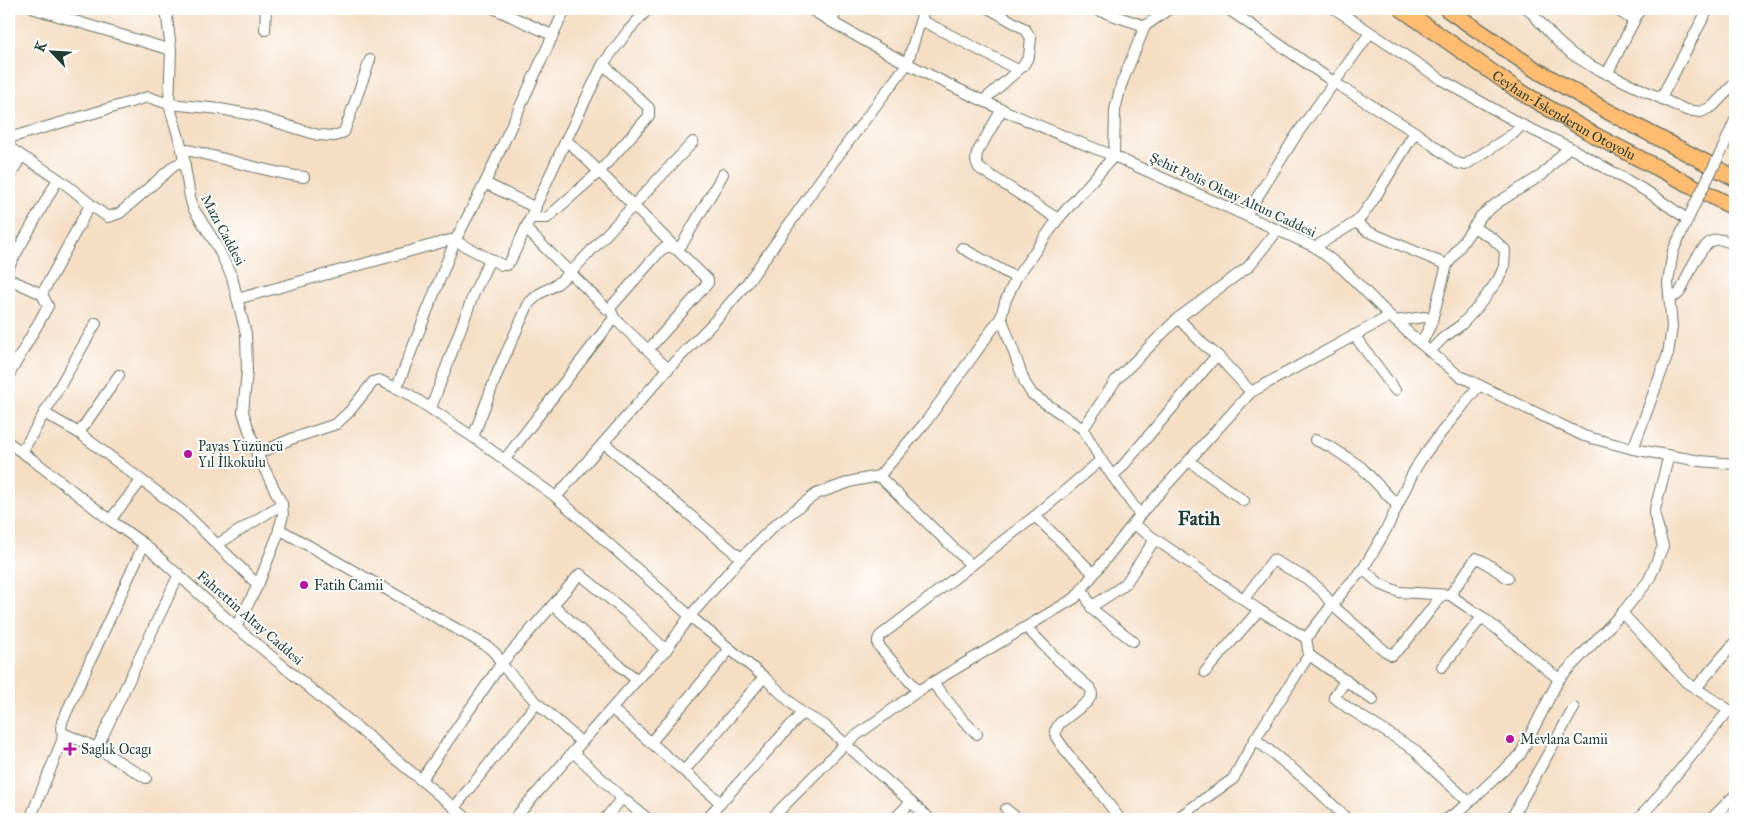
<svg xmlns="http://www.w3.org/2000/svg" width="1744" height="828" font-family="'IM FELL Great Primer',serif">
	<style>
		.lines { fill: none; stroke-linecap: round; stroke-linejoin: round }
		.minor-casing { stroke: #6a7566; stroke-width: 12 }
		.highway-casing { stroke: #6a7566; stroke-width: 18 }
		.minor { stroke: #fff; stroke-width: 10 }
		.highway { stroke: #febc70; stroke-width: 15 }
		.minor-bridge-casing { stroke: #6a7566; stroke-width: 12; stroke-linecap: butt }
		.minor-bridge { stroke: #fff; stroke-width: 10 }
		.poi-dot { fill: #b5179e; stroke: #fff; stroke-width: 2 }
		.labels { text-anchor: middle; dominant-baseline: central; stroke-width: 4; stroke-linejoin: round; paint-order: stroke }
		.street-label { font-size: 14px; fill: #1f3d34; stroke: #fff }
		.poi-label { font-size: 14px; fill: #1f3d34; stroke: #fff; text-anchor: start }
		.district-label { font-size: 19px; font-weight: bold; fill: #1f3d34; stroke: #fff }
	</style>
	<rect width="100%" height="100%" fill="#fff"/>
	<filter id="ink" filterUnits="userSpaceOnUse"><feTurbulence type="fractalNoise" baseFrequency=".02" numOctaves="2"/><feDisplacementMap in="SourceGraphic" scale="10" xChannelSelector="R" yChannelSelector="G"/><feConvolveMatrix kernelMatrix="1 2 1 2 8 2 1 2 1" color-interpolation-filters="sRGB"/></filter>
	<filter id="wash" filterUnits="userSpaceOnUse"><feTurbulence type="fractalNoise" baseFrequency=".0096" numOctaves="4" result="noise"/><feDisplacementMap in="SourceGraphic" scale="20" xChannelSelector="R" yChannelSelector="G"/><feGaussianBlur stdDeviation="1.12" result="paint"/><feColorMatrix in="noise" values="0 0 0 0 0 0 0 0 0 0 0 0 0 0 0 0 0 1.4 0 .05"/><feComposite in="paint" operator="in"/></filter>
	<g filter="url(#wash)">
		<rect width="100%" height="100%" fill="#f5dec4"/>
	</g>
	<g filter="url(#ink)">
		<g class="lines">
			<!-- minor casing -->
			<g class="minor-casing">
				<g id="minor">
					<polyline points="35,9 171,50"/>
					<polyline points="166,9 171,50 169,104 182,149 190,197 193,208 216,244 232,277 246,334 247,371 243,412 257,454 282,504 283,515 277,537 258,585 236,627"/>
					<polyline points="495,9 552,35"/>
					<path d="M810 9C906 67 1009 116 1114 156L1315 247 1343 269 1390 316 1421 344 1458 375 1584 436 1633 449 1700 461 1735 464"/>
					<polyline points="1094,9 1145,26"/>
					<polyline points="1228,9 1335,83 1415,132 1457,163 1465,165 1513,134 1522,125"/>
					<polyline points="1335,9 1442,80 1522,125 1569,147 1651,194 1687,219"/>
					<polyline points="1528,9 1557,41 1572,54 1591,66 1686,110 1701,112 1713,106 1735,83"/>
					<polyline points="1616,9 1634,21"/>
					<polyline points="921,20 1018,70"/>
					<polyline points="832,22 837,9"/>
					<polyline points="265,30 266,9"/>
					<polyline points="1607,74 1640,9"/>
					<polyline points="1661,98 1708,9"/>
					<polyline points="984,100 1023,66 1029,56 1031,38 1025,29 990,9"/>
					<polyline points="1002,109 977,153 976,161 979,168 1058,219"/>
					<polyline points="9,138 148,97 169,104 220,109 253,115 318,135 335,136 344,132 370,60"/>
					<path d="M566 140C615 185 660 234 708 280V283L648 350"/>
					<path d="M9 147C24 159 42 167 58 179 76 191 91 206 108 217L120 213 175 165 185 162"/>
					<polyline points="1723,148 1735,120"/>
					<path d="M182 149C223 157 263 172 304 177"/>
					<polyline points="9,179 21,156"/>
					<polyline points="485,183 536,208"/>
					<polyline points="1246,215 1297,134 1370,33"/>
					<polyline points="531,218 547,218 600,171 649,116 649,108 603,64"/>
					<polyline points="1356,222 1367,231 1447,265"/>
					<polyline points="526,229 607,309 610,308 614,318 668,369"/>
					<polyline points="1315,247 1356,222 1362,216 1374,199 1415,132"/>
					<polyline points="962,248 1016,278"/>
					<polyline points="9,266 58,179"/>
					<polyline points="9,279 42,294"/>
					<path d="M1670 298 1677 295 1680 292C1687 278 1698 248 1712 241 1720 237 1728 242 1735 245"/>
					<polyline points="237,299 450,240 455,241 490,259"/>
					<polyline points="610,308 661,250 669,246 677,250 683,243 723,174"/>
					<polyline points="1001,317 1025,383 1032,394 1083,429 1101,460 1140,515"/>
					<polyline points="1178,318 1248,267 1278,230"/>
					<polyline points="1395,321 1424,317 1432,319"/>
					<polyline points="1354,335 1395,390"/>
					<polyline points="1421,344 1431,324 1447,265 1481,216 1497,203 1542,175 1569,147"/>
					<polyline points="1430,351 1444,337 1461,325 1477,308 1498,280 1504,267 1505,250 1492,238 1473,227"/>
					<polyline points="9,375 48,306 42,294 90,205"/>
					<polyline points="397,387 455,241 485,183 565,9"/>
					<polyline points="431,408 474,293 490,259 502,265 507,265 511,260 566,140 603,64 628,31 648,9"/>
					<polyline points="44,413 79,433 185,513 258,585"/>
					<polyline points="1083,429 1116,380 1178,318 1204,345 1217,355 1251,392"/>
					<polyline points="79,433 119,375"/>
					<polyline points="473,437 556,497 690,616 764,677 802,713"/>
					<polyline points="1315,440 1331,447 1361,467 1397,505"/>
					<polyline points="9,443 33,460 110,520 144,544 236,627 468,819"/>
					<polyline points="604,443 741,558"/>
					<polyline points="1633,449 1668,354 1672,327 1668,283 1673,251 1694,206"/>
					<polyline points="22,452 96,323"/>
					<polyline points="257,454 291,439 336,424 349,412 373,382 379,380 407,393 473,437 499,369 529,303 539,294 557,284 571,272 693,142"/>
					<polyline points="505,459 614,318"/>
					<polyline points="1189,461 1244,501"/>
					<polyline points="879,476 971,565"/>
					<polyline points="1112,476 1121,468 1217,355"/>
					<polyline points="556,497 668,369 713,323 748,282 831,165 907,64 924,9"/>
					<polyline points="1035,516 1094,574"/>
					<polyline points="110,520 141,481"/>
					<polyline points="1133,524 1259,610 1306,638 1309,655 1255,739 1233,779 1176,819"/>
					<polyline points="279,529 487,646 496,654 501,664 537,703 581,742"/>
					<polyline points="218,544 282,504"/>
					<path d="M1363 569C1372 554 1382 538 1390 522 1400 501 1408 480 1420 461 1438 434 1460 411 1479 385"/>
					<polyline points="1082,589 1093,610 1133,641"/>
					<polyline points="1450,595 1476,558 1483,561 1508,578"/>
					<polyline points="1244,599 1273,560 1306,578 1321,590 1333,606 1385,651 1392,655 1404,644 1442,595"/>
					<polyline points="553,605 620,666 637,680"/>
					<polyline points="1091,607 1117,590 1126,583 1155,539"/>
					<polyline points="1622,613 1686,682 1735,714"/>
					<polyline points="1027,628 1057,659 1091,689 1092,695 1087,702 1060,723 1055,731 1056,737 1070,757 1092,782 1120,819"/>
					<polyline points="1306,638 1345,589 1363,569 1380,584 1399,592 1450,595 1482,617 1559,679"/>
					<polyline points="1309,655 1373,700"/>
					<polyline points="1442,667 1482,617"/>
					<polyline points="1205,672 1259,610"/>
					<polyline points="1346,680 1334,697 1348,708 1415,750 1425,762 1469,802"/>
					<polyline points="933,683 963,720 977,734"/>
					<polyline points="1696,688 1735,642"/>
					<polyline points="918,691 878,645 878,640 880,636 1035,516 1101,460"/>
					<polyline points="612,709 721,803"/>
					<polyline points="63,733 97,748 146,778"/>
					<polyline points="1255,739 1310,783 1347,819"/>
					<polyline points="651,742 730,649"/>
					<polyline points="97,748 179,574"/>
					<polyline points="573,752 622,798 648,819"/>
					<polyline points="684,771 764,677"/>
					<polyline points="421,780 501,664 580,574 628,614 666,650"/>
					<polyline points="454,808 537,703"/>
					<polyline points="1006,809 1018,819"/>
					<polyline points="30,819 62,741 63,733 61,729 62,722 144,544"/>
					<polyline points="514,819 573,752 637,680 666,650 690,616 741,558 775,525 816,494 853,481 879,476 925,423 1001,317 1005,302 1016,278 1058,219 1114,156 1115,110 1121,85 1145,26 1169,9"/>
					<polyline points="605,819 622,798"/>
					<polyline points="706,819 802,713 824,725 930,819"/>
					<polyline points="771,819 846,743 918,691 1075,598 1144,510 1251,392 1390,316"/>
					<polyline points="894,819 911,802"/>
					<polyline points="1447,819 1464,807 1520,755 1559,679 1622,613 1649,580 1663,546 1654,513 1669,455"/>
					<polyline points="1511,819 1574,708"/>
					<polyline points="1638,819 1652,804 1729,710"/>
					<polyline points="1711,819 1735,795"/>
				</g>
			</g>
			<!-- highway casing -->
			<g class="highway-casing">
				<g id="highway">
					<path id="s1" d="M1402 9 1519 91 1596 136 1735 208"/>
					<polyline points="1447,9 1533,68 1609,112 1735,178"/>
				</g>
			</g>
			<!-- minor -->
			<use href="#minor" class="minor"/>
			<!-- highway -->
			<use href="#highway" class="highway"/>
			<!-- minor-bridge casing -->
			<g class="minor-bridge-casing">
				<polyline id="minor-bridge" points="1694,206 1723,148"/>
			</g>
			<!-- minor-bridge -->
			<use href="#minor-bridge" class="minor-bridge"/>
		</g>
	</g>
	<!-- markers -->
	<g class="poi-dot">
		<circle cx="188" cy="454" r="5"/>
		<circle cx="304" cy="585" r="5"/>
		<circle cx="1510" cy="739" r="5"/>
		<path d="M67.5 741.5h5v5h5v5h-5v5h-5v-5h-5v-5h5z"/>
	</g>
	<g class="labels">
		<!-- street labels -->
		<g class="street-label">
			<text stroke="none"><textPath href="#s1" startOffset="194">Ceyhan-İskenderun Otoyolu</textPath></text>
			<text transform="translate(1233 195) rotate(25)">Şehit Polis Oktay Altun Caddesi</text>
			<text transform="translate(223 230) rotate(62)">Mazı Caddesi</text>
			<text transform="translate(250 618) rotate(41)">Fahrettin Altay Caddesi</text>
		</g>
		<!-- poi labels -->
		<g class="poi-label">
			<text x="198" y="446">Payas Yüzüncü<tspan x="198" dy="16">Yıl İlkokulu</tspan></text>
			<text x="314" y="585">Fatih Camii</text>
			<text x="1520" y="739">Mevlana Camii</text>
			<text x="81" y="749">Saglık Ocagı</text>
		</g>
		<!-- district labels -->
		<g class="district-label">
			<text x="1199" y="518">Fatih</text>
		</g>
	</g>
	<!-- margin -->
	<rect width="1744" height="828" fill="none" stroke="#fff" stroke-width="30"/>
	<!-- north arrow -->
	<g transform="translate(52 52) rotate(295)" stroke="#ffffff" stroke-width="4" paint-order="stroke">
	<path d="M0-4L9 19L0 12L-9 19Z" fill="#1f3d34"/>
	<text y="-8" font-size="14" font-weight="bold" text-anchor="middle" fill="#1f3d34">K</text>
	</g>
</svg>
